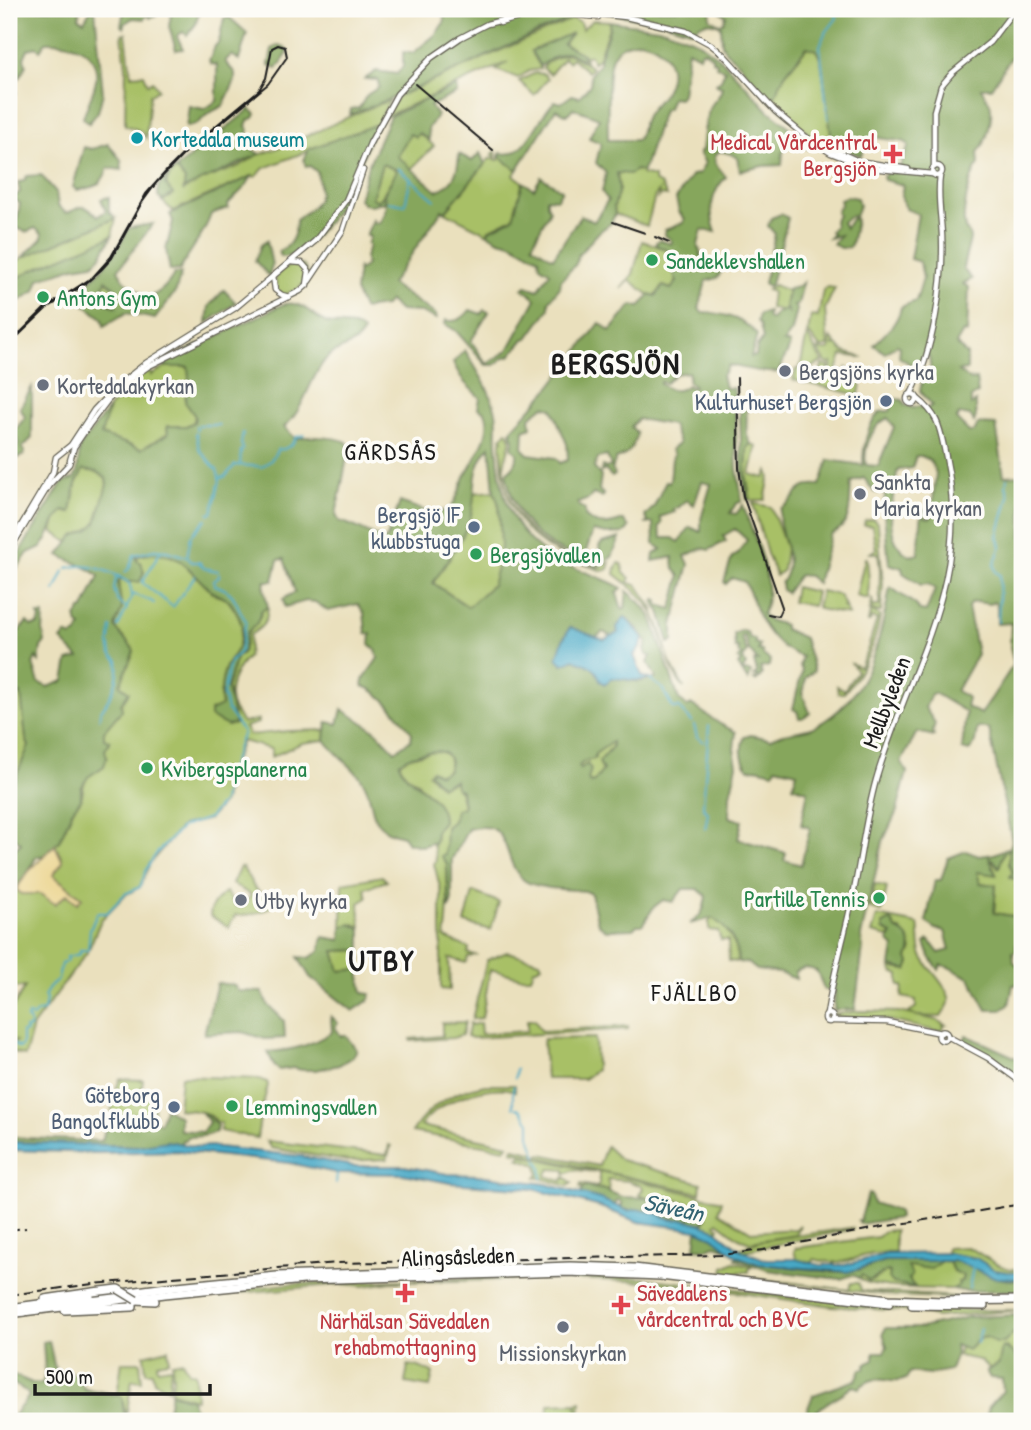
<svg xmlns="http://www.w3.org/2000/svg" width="1031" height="1430" font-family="'Patrick Hand',sans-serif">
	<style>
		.green { fill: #a8c066; stroke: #626e41; stroke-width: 2 }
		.forest { fill: #86a65b; stroke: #51613c; stroke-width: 2; fill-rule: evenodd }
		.sand { fill: #eeda9e; stroke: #857b5d; stroke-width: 2 }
		.water { fill: #46a8c6; stroke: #316271; stroke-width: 2 }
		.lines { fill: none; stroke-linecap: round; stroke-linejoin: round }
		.stream { stroke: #46a8c6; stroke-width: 2 }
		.secondary-casing { stroke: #646154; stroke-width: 7 }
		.highway-casing { stroke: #646154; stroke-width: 10 }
		.secondary { stroke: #fff; stroke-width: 4.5 }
		.highway { stroke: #fff; stroke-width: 7 }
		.tram { stroke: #1c1c1c; stroke-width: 2 }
		.rail { stroke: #1c1c1c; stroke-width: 2; stroke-dasharray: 10 5; stroke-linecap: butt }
		.highway-bridge-casing { stroke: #646154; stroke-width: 10; stroke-linecap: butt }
		.highway-bridge { stroke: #fff; stroke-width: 7 }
		.culture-dot { fill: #0f9aa8; stroke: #fdfcf7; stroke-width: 2.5 }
		.health-dot { fill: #e0444e; stroke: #fdfcf7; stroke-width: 2.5 }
		.leisure-dot { fill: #2e9e5b; stroke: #fdfcf7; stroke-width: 2.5 }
		.worship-dot { fill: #6b7280; stroke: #fdfcf7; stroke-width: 2.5 }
		.service-dot { fill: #5c6f8a; stroke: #fdfcf7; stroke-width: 2.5 }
		.labels { text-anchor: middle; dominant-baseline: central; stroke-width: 7; stroke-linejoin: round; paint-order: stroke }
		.culture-label { font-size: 23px; fill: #0d838f; stroke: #fdfcf7; text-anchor: start }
		.health-label { font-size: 23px; fill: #be3a42; stroke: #fdfcf7; text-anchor: end }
		.leisure-label { font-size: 23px; fill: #27864d; stroke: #fdfcf7; text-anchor: start }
		.worship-label { font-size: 23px; fill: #5b616d; stroke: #fdfcf7; text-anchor: start }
		.service-label { font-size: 23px; fill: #4e5e75; stroke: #fdfcf7; text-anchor: end }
		.street-label { font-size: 23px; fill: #1c1c1c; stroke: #fdfcf7 }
		.neighbourhood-label { font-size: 24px; letter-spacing: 2px; fill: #1c1c1c; stroke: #fdfcf7 }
		.water-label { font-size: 24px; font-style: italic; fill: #316271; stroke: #fdfcf7 }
		.district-label { font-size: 30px; font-weight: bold; letter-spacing: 2px; fill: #1c1c1c; stroke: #fdfcf7 }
	</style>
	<rect width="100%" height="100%" fill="#fdfcf7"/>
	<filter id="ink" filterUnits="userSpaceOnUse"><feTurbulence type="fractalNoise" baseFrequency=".0143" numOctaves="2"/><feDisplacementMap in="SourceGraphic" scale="14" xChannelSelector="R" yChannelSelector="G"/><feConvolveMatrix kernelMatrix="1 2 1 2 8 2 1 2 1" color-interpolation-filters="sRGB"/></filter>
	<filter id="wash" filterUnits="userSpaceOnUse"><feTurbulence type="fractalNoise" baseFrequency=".00686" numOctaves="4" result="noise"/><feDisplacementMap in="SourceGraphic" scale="28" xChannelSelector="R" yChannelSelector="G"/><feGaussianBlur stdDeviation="1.57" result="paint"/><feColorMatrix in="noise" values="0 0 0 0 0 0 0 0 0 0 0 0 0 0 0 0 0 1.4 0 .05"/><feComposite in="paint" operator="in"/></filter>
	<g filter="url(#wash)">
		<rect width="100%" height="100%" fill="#eae0bd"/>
		<!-- green -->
		<g class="green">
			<polygon points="572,19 580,22 582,29 593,20 609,21 610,24 598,59 593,63 590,55 584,57 586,63 582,59 584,55 563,44 569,35 531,51 540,66 540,69 529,71 518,78 496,70 508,62 384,117 398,96"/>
			<polygon points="126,33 131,75 144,74 148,84 153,81 158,89 150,95 146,138 141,131 125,125 126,67 122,34"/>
			<polygon points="807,47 817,50 821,60 834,141 830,146 809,134 772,102 785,74"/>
			<path d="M570 54 592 68 588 72 572 58 568 62 564 58 550 74 543 68C547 60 561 55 570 54Z"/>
			<polygon points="535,73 544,74 548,79 534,95 519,81"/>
			<path d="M390 100 377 124 264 168 256 177 252 176 173 211 162 201 170 197C165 184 165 179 176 169L185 180 184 190C204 174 236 173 255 156 302 142 344 116 390 100Z"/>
			<polygon points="419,133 434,146 411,169 397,157 410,134"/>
			<polygon points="496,151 496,160 499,160 499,156 517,170 514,175 523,182 513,218 488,230 488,234 445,212 489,159 496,159 492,155"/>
			<polygon points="382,164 398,170 378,201 372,198"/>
			<polygon points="636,170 643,171 642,174 654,177 654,181 661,185 667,196 661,195 658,198 659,191 655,196 647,226 615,214 614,207 619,189 617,173"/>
			<polygon points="116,218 112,236 9,283 9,263 15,263 22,258"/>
			<polygon points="642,241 664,248 667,250 667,257 673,260 673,271 677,282 671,289 663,286 655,296 649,295 630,280 621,289 633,274"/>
			<polygon points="293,264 303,265 307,271 308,277 299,289 284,295 277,291 275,277 281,270"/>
			<polygon points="105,280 116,289 115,302 118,308 98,298 92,299 102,290"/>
			<polygon points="774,285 788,291 784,311 770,308 772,292 767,290"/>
			<polygon points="827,287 835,288 825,309 828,346 820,348 808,332 811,316 818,317 823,290"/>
			<polygon points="807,334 822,362 811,368 800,368"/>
			<polygon points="831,338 836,344 833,346 837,345 844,352 864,358 842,355 837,370 846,373 847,368 853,372 852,374 860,376 859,380 820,373 822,365 829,366 828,372 830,371 833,362 831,364 826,363 818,350 829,350"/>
			<polygon points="165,367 188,367 189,378 185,401 195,416 194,422 186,426 167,427 168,433 141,449 100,435 109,408 115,401 126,398 132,392 132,382 140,379 130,382 146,370 152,374 150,376"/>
			<polygon points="796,369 813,370 818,374 861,383 859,395 793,380"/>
			<path d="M507 431C515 440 505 455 504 467 503 478 506 489 510 499 525 538 559 556 597 568L610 562 608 569 603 571C529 548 502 520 501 441L503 440 501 438Z"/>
			<polygon points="751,444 757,446 750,474 765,478 768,471 770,476 765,500 750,500 746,473 747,448"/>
			<path d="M83 469 97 472 106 478 107 484C103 498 101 523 88 531 80 535 75 536 68 542L52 531 55 521 63 511 70 513 76 484Z"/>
			<path d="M494 491C503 509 505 567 493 584 486 592 476 599 469 607L433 583C451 555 470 526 473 493Z"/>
			<polygon points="753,503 771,507 786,548 783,570 776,576 767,554"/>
			<polygon points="873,519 878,524 883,585 881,612 870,610 872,608 870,606 872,598 873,606 879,606 880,570 878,553 870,553 876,549 872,526 864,525 865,521"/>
			<path d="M148 553 171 556 181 561 215 595 227 599 237 613 242 626 240 639 237 652 225 669 220 695 221 706 216 710 227 726 235 724 226 688 236 658 243 652 247 633 257 623 264 607H268C267 623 263 627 250 635L248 657C236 668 227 687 231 704 233 710 239 718 243 723L258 720V723L245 727 249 735 289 731 326 730 325 740 302 743 271 757V749L242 741 229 773 224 802 209 819 182 826 150 863 140 887 125 895 101 920 88 951 33 1026 25 1056 11 1052 10 1049 16 1041 9 1040V1014L25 987 9 988V897L16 889 19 891 40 894 58 900 67 894 82 898 53 875 62 858 55 845C63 836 68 821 73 810 76 803 76 807 80 801 87 787 77 778 100 770L106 746 110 741 104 739V731L129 692 119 685 134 651C129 641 119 636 115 626 126 605 114 594 120 578L139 582 144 572 136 557Z"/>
			<polygon points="865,558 867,558 869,580 868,599 856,596"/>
			<path d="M619 563 622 564 624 573 630 578 628 582 638 586 652 607 670 662 684 688C667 669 667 645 658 623 649 601 633 588 615 574L616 567Z"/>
			<polygon points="795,587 816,592 813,606 792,602"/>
			<polygon points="821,591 839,595 845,606 842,608 845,607 849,615 819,609 817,607"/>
			<path d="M870 612 876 613 880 617C875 646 863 671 844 693H838L837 686 844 690 857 671 852 664 860 667 867 651 877 619 871 618 870 622H868Z"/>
			<polygon points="21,693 26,739 29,746 14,782 9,779 9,696"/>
			<polygon points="612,742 612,747 599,762 603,770 594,782 590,783 574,757"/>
			<path d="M436 750 447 754C450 761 451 769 444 773L429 774 441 786 455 781C460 789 461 798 463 807L454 815 450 825 446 827C445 866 451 899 445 938L469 948 468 953 475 955 468 957 466 963 449 958 450 990 441 989V891L434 864 436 860 433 844 435 842 436 830 443 821 417 782 405 774 399 763 407 758Z"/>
			<polygon points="1009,850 1013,879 1022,876 1022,885 1016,886 1020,897 1019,917 994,913 996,885 980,883 976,871 996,874 989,856 998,867 1004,853"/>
			<path d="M240 867 243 868 254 887 274 905C263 912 247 917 235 915L229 927 210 916C211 904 217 899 226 892L236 906 242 907 251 895 232 884Z"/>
			<polygon points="382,876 387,881 365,888 367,898 359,903 361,929 355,924 342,927 343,883"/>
			<polygon points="875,884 887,887 882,912 870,909"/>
			<polygon points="473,892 499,902 491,930 465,923"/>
			<path d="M877 916 918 924C920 935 918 945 922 956 927 968 953 991 949 1003 948 1007 943 1013 941 1017L914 1016 909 1013 916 1007V1000L902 997 903 986H899V975L892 972 891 968 907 970 910 963 908 958 912 949 901 930 883 929 892 934 888 937 872 933Z"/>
			<path d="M712 917C729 929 736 942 738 962L729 961 728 940H721L718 931 709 930V922Z"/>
			<polygon points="361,950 361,969 339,971 334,951"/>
			<polygon points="507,952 540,961 542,965 534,969 531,977 520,977 490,969 482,1018 472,1019 487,960"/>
			<polygon points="859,1011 899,1012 936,1020 945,1025 943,1025 944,1027 943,1030 935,1031 888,1020 838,1018 831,1012 838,1014"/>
			<polygon points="527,1020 535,1020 541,1031 628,1026 628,1029 472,1038 467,1036 470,1023 472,1025 480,1023 481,1034 527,1031"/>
			<polygon points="465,1022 462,1035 453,1038 411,1041 411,1039 442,1036 442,1023"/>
			<polygon points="595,1038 596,1070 584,1079 546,1079 543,1039"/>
			<path d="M181 1076 259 1079 267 1082 268 1085 261 1112 257 1138 220 1131 221 1123 217 1122C208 1109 190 1111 178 1109Z"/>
			<polygon points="120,1079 143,1080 141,1094 153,1098 154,1111 124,1116 112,1114 112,1100 130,1094 129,1091 116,1089"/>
			<path d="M485 1085H515V1091C491 1081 435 1102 421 1126L508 1145 505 1149 412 1132C429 1105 454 1091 485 1085Z"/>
			<polygon points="266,1141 387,1155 389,1145 391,1146 387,1159 348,1161 271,1148"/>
			<polygon points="606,1146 621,1160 701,1183 700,1193 512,1151 513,1148 533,1152 538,1156 541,1154 599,1166"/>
			<polygon points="521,1155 598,1172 575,1170 565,1174 565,1170 550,1169 546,1176 562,1181 565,1177 572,1183 568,1186 536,1177 539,1174 537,1165 518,1158"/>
			<polygon points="599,1171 722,1201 719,1212 751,1232 796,1229 800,1225 796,1235 750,1242 739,1238 718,1222 716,1224 719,1228 717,1231 703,1225 707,1217 696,1207 699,1211 689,1220 693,1208 691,1206 694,1205 673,1199 654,1200 639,1195 643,1189 642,1186 628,1181 608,1179 609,1190 589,1186 580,1188 581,1184 596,1187 599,1184"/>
			<polygon points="850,1228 854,1229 743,1251 739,1249 760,1241"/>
			<path d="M895 1230V1252C884 1253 871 1253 860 1257 842 1263 833 1264 814 1259L813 1262 797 1261 794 1251 796 1248 878 1237 885 1231Z"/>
			<path d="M967 1247C986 1255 1000 1272 1022 1269V1272H1007L995 1270 976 1258 946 1253 947 1248Z"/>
			<path d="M942 1261 949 1262 953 1271 963 1275 960 1285 953 1289C932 1288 869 1291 856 1276L859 1278 862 1275 873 1280 887 1271 914 1287 908 1279V1266H936Z"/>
			<polygon points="734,1262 752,1267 749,1269 749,1272 739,1272 737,1276 849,1290 851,1283 858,1283 862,1291 956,1297 1022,1296 950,1298 896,1296 723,1275 724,1267"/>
			<polygon points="564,1275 644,1278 884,1307 933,1310 1022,1310 936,1317 916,1312 832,1306 707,1288 631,1281 564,1279 390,1282 364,1286 344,1284 165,1299 160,1297 290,1284"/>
			<path d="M1015 1332H1022V1377L1017 1357 1006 1347C1002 1358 1000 1366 989 1368L979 1360 958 1356 960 1346 971 1347 982 1337 989 1338 993 1342Z"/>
			<polygon points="168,1349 169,1361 158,1363 157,1366 158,1369 171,1367 169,1389 154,1381 152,1372 146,1372 144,1355"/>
			<polygon points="182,1361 189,1372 195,1374 196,1399 171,1392 173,1379 172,1363"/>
			<polygon points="122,1362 140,1362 142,1381 132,1380 126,1417 122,1397 117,1395"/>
			<polygon points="408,1365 419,1367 433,1373 430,1387 405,1383"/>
			<polygon points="581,1402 579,1421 548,1419 549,1404 575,1403 578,1410 576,1403"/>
		</g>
		<!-- forest -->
		<g class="forest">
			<path d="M9 9H80L79 18 84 21 91 9H95L103 93 98 112 89 123 83 118C87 105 94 93 96 80 99 49 72 41 46 42L40 50 36 47 28 49 24 58 26 65 20 77 15 81 16 93 12 94 10 100 14 108 9 110Z"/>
			<polygon points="124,9 158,9 156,15 150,18 148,14 144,19 133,18 124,24 124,28 121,26"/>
			<polygon points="172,9 203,9 198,15 196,24 187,35 183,32 177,36 183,49 176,50 169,26"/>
			<polygon points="434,9 587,9 581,10 572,19 543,30 415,89 350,115 351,109 359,108 367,95 379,87 378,80 365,79 376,71 397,74 403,66 403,52 413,53 435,35 445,21 443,15"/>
			<path d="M627 9H711L710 18 720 24 723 23 726 16 718 9H1022V49L1015 51 991 88H981C983 93 988 98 990 103 994 115 987 144 978 152L979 164C970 174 961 214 965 228 967 233 970 231 970 237 970 245 964 258 963 269L972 279 963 284 969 287 967 333 963 332 956 344 967 355V370L958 371 970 380 976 379 978 393 971 398V405L976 402V416L974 422 970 416 959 414 956 419 969 432H974L978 424 996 425 1004 476 1022 475V876L1013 879 1010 877 1013 872 1009 864V850L1004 853 999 868 994 860 989 857 996 875 977 872 980 883 996 885 994 913 1019 917 1020 897 1016 886 1022 885V910L1016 948 1022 951 1013 952 1014 962 1019 966C1019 972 1022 977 1022 984L1013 985 1009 1005 1001 1010H987L970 978C959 974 953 967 941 965L939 970 930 957 925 943 929 940 939 953 950 950 945 931 936 929 926 922 935 880H941L948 858 966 851 979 856 994 854 1010 847 1012 841 989 729 979 727 977 729C975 738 977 745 969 751L962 749 966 712 934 693 931 694 925 708 935 723 933 731 934 736 917 732 901 762 907 772 897 811 883 841 861 936 863 948 855 1009 834 1010 835 990H824L817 971C808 968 803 966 795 973L796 979 780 973 757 970 748 963 738 962C737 942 729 929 712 918L689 924C702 916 704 911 706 896L698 889H683L673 902 663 900 654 907 642 925H637L633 929 606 930 598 924 591 894 585 891C569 889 537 889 525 881 499 862 516 817 468 829L452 859V900L449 909 447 864 441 856 445 854 446 827 453 821 456 809 463 807 461 790 456 788 455 780 441 786 429 773 432 770 439 774 447 771C451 764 451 757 443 752 431 749 408 756 399 763 406 786 444 793 443 821L436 830 435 842 422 846 408 843 403 836C361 827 380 803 360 777 349 763 335 754 325 740L327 722 338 724 342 709 376 731 395 751 411 740 412 733C401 718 381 691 363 686V680L378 658 376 650 370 645 371 634 366 633 364 613 358 604 328 611 315 602 306 601 285 607 283 599 295 592 284 559 278 560 273 581H265L264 589 268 607 261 611 257 623 247 633 243 652 236 658 227 688 235 724 227 726 210 717V711L221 706C220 694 221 674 228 663 236 651 241 646 242 629 242 621 234 606 228 600 224 597 218 596 214 593 200 583 189 564 173 557 161 552 149 553 136 557L137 561 141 562C144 571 145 574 139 582H126L121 578 118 583 122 609 115 626C119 636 129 641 134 651L120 685 129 692 121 703 122 710 104 731V739L110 741 105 750 107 757 104 766 88 777 81 788V799L72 811 60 840 46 855 36 857 29 871 9 897V854L21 843 14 837 9 840V779L14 781 29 746 26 739 21 693 9 696V645L12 647V651H16L17 633 27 622 31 626 38 625 40 619 38 615H44L43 633 45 642 41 647 39 662 36 657 33 664 39 683 48 687 64 681 68 661 79 658 61 640 66 634 71 637 77 634 81 627 78 625 76 617 81 610 84 609 99 576C88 566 72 563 59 555L74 536 88 530 96 523 107 484 106 478 97 472 83 470 76 484 71 513 63 511 55 521 47 540 41 547 28 553 16 570 10 568 62 483 74 478 77 473 80 447 109 408 101 435 141 449 168 434 167 426H186L194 422 195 416 185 402 189 378 188 367H165V363L171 358 284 304C303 301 310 314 325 322 338 328 353 321 363 331 360 347 335 347 325 360 308 381 305 409 284 427L296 439C305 435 337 437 347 442L349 447 336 515 339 521C355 525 370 535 386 540L400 502 431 513 449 510C458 499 460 487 466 475 475 456 494 433 485 412L478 408 480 398 463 381 453 363 465 350C477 370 490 389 496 412 498 423 496 433 497 444 499 483 506 523 540 549 564 568 595 573 622 588L617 593 622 609 625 608 627 591 640 602 651 616 679 700 688 707 691 704 720 724 736 732 734 749 737 765 730 795 729 817 742 821 738 839 786 853 784 860 801 865 810 828 801 825 808 791 793 786 797 772 776 767 774 772 756 768 749 769C741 760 740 749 744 737L751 735 770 739C782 731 802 733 816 726 869 698 880 641 890 587L916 605 920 611 926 612 935 589 928 584 921 585 903 573 902 568 889 564 884 513 885 493 874 492 864 478 851 482C849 501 854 525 831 534L817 583 808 576 799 575 786 593 782 590 781 583C800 558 773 531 781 508 793 504 795 489 808 486 812 484 816 485 820 485L829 460 863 465C863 448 867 424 880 412L890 411 894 399 903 400 905 405 913 408 918 406 927 409 932 405 920 391 924 371 931 373 929 356 924 355 920 366 910 364 899 357 900 347 897 345 885 353 874 345C884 334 898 324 901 307L916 301 923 278 920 262 910 259 918 214 906 209 901 196 903 185 884 180 883 177 886 173 898 172 909 145 905 142 873 137 866 140 861 156 837 145 834 149 830 146 834 140 831 135 821 60 816 50 807 47 785 74 772 102H770L739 63 726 52 722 45 721 26C708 20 703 21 693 31L666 23 612 14ZM888 418 894 427 878 466 866 465C863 449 872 425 888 418ZM490 446 494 491 499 505 501 546 499 560 492 585 468 607 433 583C445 565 459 545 468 525 480 497 467 472 490 446ZM916 456H921L930 460 936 473 931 518 925 517 926 509 922 511 918 554 910 556C881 540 893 499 897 473L898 470 912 468ZM977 602 989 604 994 602 997 606V624L1011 623 1010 648 1014 664 981 714 966 707 968 698 956 691 977 654 968 607 971 603ZM625 617 639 630 647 642 645 650 647 655 651 656 648 663 656 678 655 679C646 678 645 683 634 681 622 680 615 674 604 683L592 666 574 659 562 664 563 640 570 627 595 638 603 632 613 637 618 633 617 627ZM612 742V747L599 762 603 770 594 782 590 783 588 780 591 769 587 764 580 769 579 766 585 761 595 759V754Z"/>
			<polygon points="224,18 230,18 247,33 239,60 232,55 226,60 226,63 235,73 235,81 223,106 209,113 197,124 186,127 189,106 204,109 217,101 217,65 211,64 209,61 215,46 219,42"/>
			<path d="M609 21 665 29 697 41 720 58 769 111 814 146 811 149 796 146 787 147 783 152 782 165 763 166 740 171 737 158 731 154 720 151 715 155V163L726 177C711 192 708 212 716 232L702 230 698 245 703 261 716 262 721 271 718 278 706 281 699 309 702 312C723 313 744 318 757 335L751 357 756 356 757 347 763 339 760 326 757 322 759 314 768 312 767 317 771 320 776 313 785 310 788 312 785 306 789 289 798 287 803 282 798 305 794 306 797 309 792 331 784 342 790 344C789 354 781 361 779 372 765 374 743 368 729 365L722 375 725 388H734L737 469 742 501 736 504 730 513 736 514 743 505C752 534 779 585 762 614L768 620 784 625V629L804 638 814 671 805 678 803 695 810 713 802 718H799L797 711 793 709 802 671 800 666 802 657C773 647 759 622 751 596 749 589 746 588 745 582L732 578 726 584 724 582 732 557 737 555 747 540 735 529 723 536 726 541 709 550 703 548 685 556 689 564 673 625V641L669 643 660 611 654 604 655 600H658V605L672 609 680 576 674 569 673 557 653 561 654 554 662 549 654 544 653 523 645 524 648 522 645 516 654 507 666 481 669 482C673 473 669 461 674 454L671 450 679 443 672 425 638 419 631 427 637 433C634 446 630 455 616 459L612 470 615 475 612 477 605 470 601 472 603 466 606 468 611 466 607 456 598 458 594 468 601 476 599 490 604 495 602 497 593 494 589 499 578 503V505L585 510V516C596 528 610 525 623 520L629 527 625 533 606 534 593 531 584 557 592 559 600 555 599 546 602 543 620 538 612 557 597 566C547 547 516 530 506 473 514 468 518 462 517 453L512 448 513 441 511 430 546 392 600 323 610 331 632 305 640 307 649 295 656 296 663 286 671 289 677 282 673 271V260L667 257V250L656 245V242L660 240 671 244 672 241 665 235V230L683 223 685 219 679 212 676 199 692 175 699 174 705 163 699 153 702 150C704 136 704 119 711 106 716 97 720 99 722 87L716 85V83L721 80 725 70 716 66 717 62 712 60V57L705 51H701L699 56 688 50 682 94 679 98 672 97 668 108 663 110 643 171 636 170 630 174 617 173 619 189 614 207 615 214 611 223 599 232 579 254 576 264 561 280 560 287 549 301V309L528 338 524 339 510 356 505 357 494 365H486L456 331 445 324 446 320C456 323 464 318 470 310L481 314 484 310 489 312 471 341 487 364 508 350 536 299 523 289 526 286 538 290 550 272 540 266 539 258 511 243 499 240 488 234V231L513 218 523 182 534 189 541 177 562 190 557 199 547 198V204L550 210 532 245 553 258 581 215 594 222 608 200 602 192 606 173 596 163 601 143 589 138 599 118 573 108 567 115 556 109 517 170 499 156 501 153C526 160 538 116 555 101L561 103 572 95 579 97C586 88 593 87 590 75L599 64C598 49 612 36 609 21ZM639 41C666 45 679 68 664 93 659 100 652 107 647 114 642 122 642 132 637 140H608C608 123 606 71 612 57 617 46 628 43 639 41ZM688 372 689 374 688 381 694 386 691 388 687 385C677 394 670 390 660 384V382L666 383 675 374ZM544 406 552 408 567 444 568 460 560 463 556 458 528 454 523 449 524 430 531 427 530 417ZM702 482 711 484 701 519V532L690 527 679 542 673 538H662L659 527 662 523 660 517 675 512 673 509 678 508 687 500 694 505Z"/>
			<polygon points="572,33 563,44 583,54 582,59 568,52 554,57 540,66 531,51"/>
			<polygon points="278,45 285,47 288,53 277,69 269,65 272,49"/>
			<path d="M456 86 457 93 430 106 437 115 428 129 429 140 419 133 416 137 410 134 397 156 437 191C454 183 458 173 459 154L472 161 480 153 485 164 445 212 442 210 391 284 436 315V319L421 312 400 311 389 301 385 306 363 309 355 291 358 268 360 270 366 265 365 257 369 246 367 244 370 237 366 235 374 218 372 222 379 223C386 214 387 206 385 196V203C375 201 368 211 359 199L368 166 390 116ZM382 164 397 170 382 198H379L378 201 372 198Z"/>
			<polygon points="250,109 256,114 254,118 248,120 246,126 249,130 247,137 253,139 253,150 260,154 186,188 183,192 185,180 176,169 168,176 165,184 173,194 162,201 158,196 158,186 168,175"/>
			<path d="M377 124C367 142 362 161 354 180 344 202 327 225 309 242 301 249 292 258 281 257L279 251C292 246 296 233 296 220 319 202 323 202 317 172L310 166 306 167 304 160 309 149Z"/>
			<polygon points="1022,143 1022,290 1013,241 1017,229 1019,157"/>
			<path d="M108 144 121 160 122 170 108 168C101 187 95 187 77 190L73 187 84 147 92 149Z"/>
			<path d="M41 175 56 192 58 206 66 213C86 207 79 201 98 216L106 211 101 199 109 197V212L114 216V219L22 258 42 238V234L35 228 27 232 16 228 20 203 12 199 20 192 18 182 24 181 27 176Z"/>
			<path d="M252 176 246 186 228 204V208L211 214C205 234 189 251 180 270L170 271 166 250 173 221 170 214Z"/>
			<polygon points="847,196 857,198 859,205 855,217 852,215 842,222 845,228 852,218 856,220 851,245 848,248 840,248 833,244 840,235 829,238 833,234 830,231 835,226 834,221 838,215 836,211 841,205 840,200"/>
			<polygon points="781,214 788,218 771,284 768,286 764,283 775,234 768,226 771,218"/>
			<path d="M153 224 118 270 124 280 146 297C159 295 168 285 174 274H181L176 291 155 319 126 313 104 326 102 318 72 295C99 276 114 257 129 228ZM106 280 116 289 115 302 117 307 93 298 102 290Z"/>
			<polygon points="112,236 101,256 93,264 74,267 39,279 35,291 14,304 9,302 9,283 32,270"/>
			<polygon points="267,241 272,265 269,276 255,261 261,245"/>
			<polygon points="224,290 236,303 207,323 209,306"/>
			<polygon points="32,387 32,438 22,448 25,452 23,456 13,460 9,467 9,456 19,443 14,432 25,417 20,408"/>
			<path d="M745 405C750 419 742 431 751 444L747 448 746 473 750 500H747L742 470 740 415 741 409Z"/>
			<polygon points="742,630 747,632 750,638 755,639 755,643 760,645 758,650 762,651 763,655 770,660 769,666 760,668 762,675 756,681 754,680 759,677 754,676 757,673 754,661 758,661 749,650 744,635 741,637 747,652 743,659 746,665 742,671 751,672 748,681 738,665 741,662 738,659 742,655 738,653 739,648 735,648 734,634"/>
			<path d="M891 920 896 929C910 935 914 943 908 958L910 963 907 970 891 966 894 947 888 941 892 934 883 929V924Z"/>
			<polygon points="351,924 361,929 361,950 334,951 340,971 361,969 359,970 363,993 371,994 369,1000 353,1011 310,977 298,957 309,958 320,951 323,937 341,940 342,927"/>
			<path d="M217 983 234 985 238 991 262 992C268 1009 274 1009 284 1021L285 1038 265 1039 242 1032 204 1034Z"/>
			<path d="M331 1016 338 1023 335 1027 341 1036 345 1035 357 1050 352 1057 339 1065 316 1070H302L293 1068 279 1070 274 1066 268 1052C295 1050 309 1046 332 1032Z"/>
			<polygon points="966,1035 1019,1059 1022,1063 1022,1079 997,1060 964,1040"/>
			<polygon points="165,1108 180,1117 180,1130 202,1132 209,1122 202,1113 206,1114 217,1125 216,1132 203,1136 187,1137 186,1140 182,1140 181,1144 172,1142 137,1146 9,1142 9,1136 26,1138 102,1141 107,1122 154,1114 155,1120 160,1123"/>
			<path d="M587 1187 605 1190 622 1197 645 1198 655 1201 648 1212C637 1209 628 1212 617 1207L622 1206V1202L618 1200 615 1205 581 1194 582 1189Z"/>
			<polygon points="868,1194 871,1195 873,1203 898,1211 899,1218 860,1224 858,1221 860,1221"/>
			<path d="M675 1201 681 1205 693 1207 690 1218 699 1211 706 1217 702 1224C687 1219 672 1221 658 1214L661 1208H666Z"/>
			<polygon points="697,1230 713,1237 728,1249 715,1245 706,1249 695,1248"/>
			<polygon points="737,1256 759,1264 832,1272 859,1270 885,1261 942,1261 931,1269 908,1266 912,1276 908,1279 915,1287 893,1283 889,1278 890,1272 887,1271 869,1281 862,1275 859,1278 852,1275 841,1279 831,1278 767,1270 736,1259"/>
			<path d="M956 1261C977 1268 1000 1284 1022 1279V1286L1016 1291H962L953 1289 959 1285 958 1282 962 1281 963 1275 953 1271 949 1262Z"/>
			<path d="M1022 1315V1332L1014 1333 1004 1343H996L986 1337 979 1339 968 1350 955 1345 956 1354 950 1370 930 1374 910 1372 906 1379C888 1387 878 1370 859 1388L853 1386C839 1398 819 1403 810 1421H803L813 1395 856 1380 861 1369H865L866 1364 874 1360V1352H884L887 1347 883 1333 886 1328H921L969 1317Z"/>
			<polygon points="49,1341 55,1369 61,1373 80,1374 82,1385 85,1389 120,1395 122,1397 125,1421 9,1421 29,1396 27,1392 9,1381 9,1373 32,1383 42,1384 45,1374 43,1342"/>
			<path d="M1002 1347C1030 1354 1022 1399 1022 1421H985L989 1407 1003 1391 1002 1379 990 1378 986 1371 999 1364Z"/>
			<polygon points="171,1393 191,1399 198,1416 196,1421 166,1421"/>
		</g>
		<!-- sand -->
		<polygon class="sand" points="55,845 63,862 53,875 82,898 77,903 67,894 55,904 40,894 21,894 16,889 29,871"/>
		<!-- water -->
		<g class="water">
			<path d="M625 617 643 637 641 647 634 655 642 676 650 679C635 683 624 678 611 678L606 684 600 681C597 666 587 665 574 659L563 664 557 658 563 640 570 627 604 640 618 633 617 627Z"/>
			<polygon points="9,1142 137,1146 167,1141 199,1147 210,1146 300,1156 353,1166 404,1166 448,1174 478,1175 546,1184 601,1199 628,1211 637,1209 656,1213 672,1220 684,1219 702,1224 713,1228 741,1250 764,1259 796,1259 820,1265 845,1265 886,1254 946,1253 976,1258 995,1270 1007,1272 1022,1272 1022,1279 996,1278 956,1261 885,1261 848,1272 759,1264 737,1256 713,1237 697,1230 638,1222 600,1207 533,1189 450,1183 403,1174 336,1173 289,1163 178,1151 97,1153 9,1150"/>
		</g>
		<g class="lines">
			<!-- stream -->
			<g class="stream">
				<polyline points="828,119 820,46 824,35 837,18 835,9"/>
				<polyline points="398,168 435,200"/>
				<polyline points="389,202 405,205 410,181"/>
				<polyline points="199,425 219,425"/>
				<polyline points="196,426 197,430"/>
				<polyline points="196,433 199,449 217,470 220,480 212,513 209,514"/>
				<polyline points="240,465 241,451 243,449 241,444 243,433"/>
				<path d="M255 466 262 467 271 460 278 449C285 451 294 444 296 437L304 435"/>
				<polyline points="219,478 225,477 235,465 253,466"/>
				<polyline points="206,519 191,536 187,557 192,562 199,562 204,568 218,571"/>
				<path d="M67 568C87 562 112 571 129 583L131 589"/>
				<polyline points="125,572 129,569 134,555 154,550 167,551 187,557"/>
				<polyline points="142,583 160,552"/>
				<polyline points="144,584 173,607 195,576"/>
				<polyline points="55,591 64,571"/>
				<polyline points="133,594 151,601"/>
				<polyline points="152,602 154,603"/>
				<polyline points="127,607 132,596 131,590"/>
				<polyline points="998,622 1000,575 996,572 994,565 1001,546 998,536 1009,496 1006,486 1007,478"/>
				<polyline points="118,627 127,608 118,602 114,589 116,578 119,576"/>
				<polyline points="110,640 111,627"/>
				<polyline points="650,679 662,688 673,708 679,708 692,722"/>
				<path d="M101 711C111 697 120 678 118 661L111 654 109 642"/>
				<polyline points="99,718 101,713"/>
				<polyline points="694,725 697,737 704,742"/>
				<polyline points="705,829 708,813 703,807 709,726"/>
				<polyline points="10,1043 18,1047"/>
				<path d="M18 1048 22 1046V1033L26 1032 25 1029 29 1028 30 1022 27 1019 28 1015 33 1017 37 1012 44 1011 46 999 44 996 51 985 58 979 61 964 67 961V957L80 954V950H88L90 930 97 913H107L125 894 140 887 147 868 156 854 182 827 209 818 223 802 227 779 243 732 227 710 223 694 230 662 240 652 246 621C234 604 239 593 215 585L214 581 219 577V574"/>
				<polyline points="515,1078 516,1069"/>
				<polyline points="513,1091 514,1086"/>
				<polyline points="513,1107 513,1093"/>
				<polyline points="516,1108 520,1109 530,1122 530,1137 537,1156"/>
				<polyline points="537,1160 541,1166 542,1179"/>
				<polyline points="336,1183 337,1174"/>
				<polyline points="969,1288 973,1268"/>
				<polyline points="977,1343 981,1329"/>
			</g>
		</g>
	</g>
	<g filter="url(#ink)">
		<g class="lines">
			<!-- secondary casing -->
			<g class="secondary-casing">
				<g id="secondary">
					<polyline points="568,14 598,17"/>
					<polyline points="500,23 518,18"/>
					<polyline points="826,146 858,161 908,169"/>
					<circle cx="937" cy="171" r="5"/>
					<polyline points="934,167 934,111 941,86 952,73 990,42 1015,9"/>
					<polyline points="273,276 275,290 282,295 289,297"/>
					<polyline points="309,281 343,230 363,170"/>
					<path d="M911 394C933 353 944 282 942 235 941 216 937 195 940 176"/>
					<circle cx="912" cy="399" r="5"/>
					<polyline points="9,546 53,472 56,457 71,445 94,410 116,387 146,363 235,308 315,241 346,200 370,143 397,94 431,58 460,38 487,24 530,13 571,11 626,17 686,31 710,44 724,55 775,111 806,137 831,153 870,168 932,174"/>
					<polyline points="9,551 49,485 69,464 74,447 89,425 108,400 125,383 149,366 300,291 307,285 309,271 302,263 291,262"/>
					<circle cx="829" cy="1018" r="4"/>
					<path d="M827 1014C833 975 844 938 852 900 861 860 865 819 876 780 909 665 973 584 946 457 940 430 940 416 917 398"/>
					<polyline points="832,1021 887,1022 941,1033"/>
					<circle cx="943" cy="1036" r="4.5"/>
					<polyline points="947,1036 988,1058 1022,1083"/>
				</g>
			</g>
			<!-- highway casing -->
			<g class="highway-casing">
				<g id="highway">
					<polyline points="45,1299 93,1292"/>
					<polyline points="136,1300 155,1301"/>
					<polyline points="912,1305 984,1306"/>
					<polyline points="9,1308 167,1287 277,1276 570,1266 634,1268 889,1299 942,1301 1022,1300"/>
					<polyline points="65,1310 133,1307 133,1300"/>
					<polyline points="23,1312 165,1294 304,1280 568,1272 660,1276 889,1303"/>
					<polyline points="9,1314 25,1312"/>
				</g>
			</g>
			<!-- secondary -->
			<use href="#secondary" class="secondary"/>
			<!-- highway -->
			<use href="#highway" class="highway"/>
			<!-- tram -->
			<g class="tram">
				<polyline points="415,84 493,150"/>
				<polyline points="613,222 645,233"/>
				<polyline points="655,237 669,243"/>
				<polyline points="18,335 45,308 93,277 111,257 146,194 170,167 189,148 259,90 266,78 272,48 278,45 285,47 287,57 268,84 185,153 157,182 141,204 112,258 101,270 84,285 46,309 18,336"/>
				<polyline points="737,378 739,468 743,496 782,607 778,616 768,614"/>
			</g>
			<!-- rail -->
			<g class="rail">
				<polyline points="9,1230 26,1228"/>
				<polyline points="9,1295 93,1284 337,1263 721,1255 763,1250 882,1227 1022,1204"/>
			</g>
			<!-- highway-bridge casing -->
			<g class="highway-bridge-casing">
				<polyline id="highway-bridge" points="93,1292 118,1289 136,1300"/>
			</g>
			<!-- highway-bridge -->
			<use href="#highway-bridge" class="highway-bridge"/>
		</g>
	</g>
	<!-- markers -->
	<circle class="culture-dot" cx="137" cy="138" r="7"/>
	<g class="health-dot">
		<path d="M889.5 143.5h7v7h7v7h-7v7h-7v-7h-7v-7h7z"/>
		<path d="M401.5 1282.5h7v7h7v7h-7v7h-7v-7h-7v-7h7z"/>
		<path d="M617.5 1294.5h7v7h7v7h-7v7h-7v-7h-7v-7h7z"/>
	</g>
	<g class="leisure-dot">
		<circle cx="652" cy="260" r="7"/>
		<circle cx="43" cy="297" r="7"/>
		<circle cx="476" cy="554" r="7"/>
		<circle cx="147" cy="768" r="7"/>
		<circle cx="879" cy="898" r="7"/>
		<circle cx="232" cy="1106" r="7"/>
	</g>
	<g class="worship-dot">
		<circle cx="785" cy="371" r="7"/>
		<circle cx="43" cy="385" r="7"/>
		<circle cx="860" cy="494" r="7"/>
		<circle cx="241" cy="900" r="7"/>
		<circle cx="563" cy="1327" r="7"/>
	</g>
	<g class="service-dot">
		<circle cx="886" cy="401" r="7"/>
		<circle cx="474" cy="527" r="7"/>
		<circle cx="174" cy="1107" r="7"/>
	</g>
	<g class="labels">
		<!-- culture labels -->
		<g class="culture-label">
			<text x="151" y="138">Kortedala museum</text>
		</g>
		<!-- health labels -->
		<g class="health-label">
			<text x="877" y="141">Medical Vårdcentral<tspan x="877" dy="26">Bergsjön</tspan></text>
			<text x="637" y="1292" text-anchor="start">Sävedalens<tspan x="637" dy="26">vårdcentral och BVC</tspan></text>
			<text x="405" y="1320" text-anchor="middle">Närhälsan Sävedalen<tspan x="405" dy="26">rehabmottagning</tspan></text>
		</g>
		<!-- leisure labels -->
		<g class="leisure-label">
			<text x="666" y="260">Sandeklevshallen</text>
			<text x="57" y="297">Antons Gym</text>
			<text x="490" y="554">Bergsjövallen</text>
			<text x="161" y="768">Kvibergsplanerna</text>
			<text x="865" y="898" text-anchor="end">Partille Tennis</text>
			<text x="246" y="1106">Lemmingsvallen</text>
		</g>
		<!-- worship labels -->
		<g class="worship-label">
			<text x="799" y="371">Bergsjöns kyrka</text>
			<text x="57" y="385">Kortedalakyrkan</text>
			<text x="874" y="481">Sankta<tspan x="874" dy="26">Maria kyrkan</tspan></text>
			<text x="255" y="900">Utby kyrka</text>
			<text x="563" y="1352" text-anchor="middle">Missionskyrkan</text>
		</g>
		<!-- service labels -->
		<g class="service-label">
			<text x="872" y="401">Kulturhuset Bergsjön</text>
			<text x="460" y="514">Bergsjö IF<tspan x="460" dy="26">klubbstuga</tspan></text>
			<text x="160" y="1094">Göteborg<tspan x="160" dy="26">Bangolfklubb</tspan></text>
		</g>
		<!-- street labels -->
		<g class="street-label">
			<text transform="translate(886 702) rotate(-69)">Mellbyleden</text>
			<text transform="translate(458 1256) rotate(-2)">Alingsåsleden</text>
		</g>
		<!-- neighbourhood labels -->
		<g class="neighbourhood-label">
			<text x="391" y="451">GÄRDSÅS</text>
			<text x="695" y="992">FJÄLLBO</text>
		</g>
		<!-- water labels -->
		<g class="water-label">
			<text transform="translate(674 1207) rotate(12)">Säveån</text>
		</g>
		<!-- district labels -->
		<g class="district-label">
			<text x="616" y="363">BERGSJÖN</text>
			<text x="382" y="960">UTBY</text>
		</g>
	</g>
	<!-- margin -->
	<rect width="1031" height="1430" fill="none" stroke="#fdfcf7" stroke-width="35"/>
	<!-- scale -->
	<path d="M35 1384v10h175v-10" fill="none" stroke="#1c1c1c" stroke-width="3.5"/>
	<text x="46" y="1384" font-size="21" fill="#1c1c1c" stroke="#fdfcf7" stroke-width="5" paint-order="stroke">500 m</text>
</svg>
